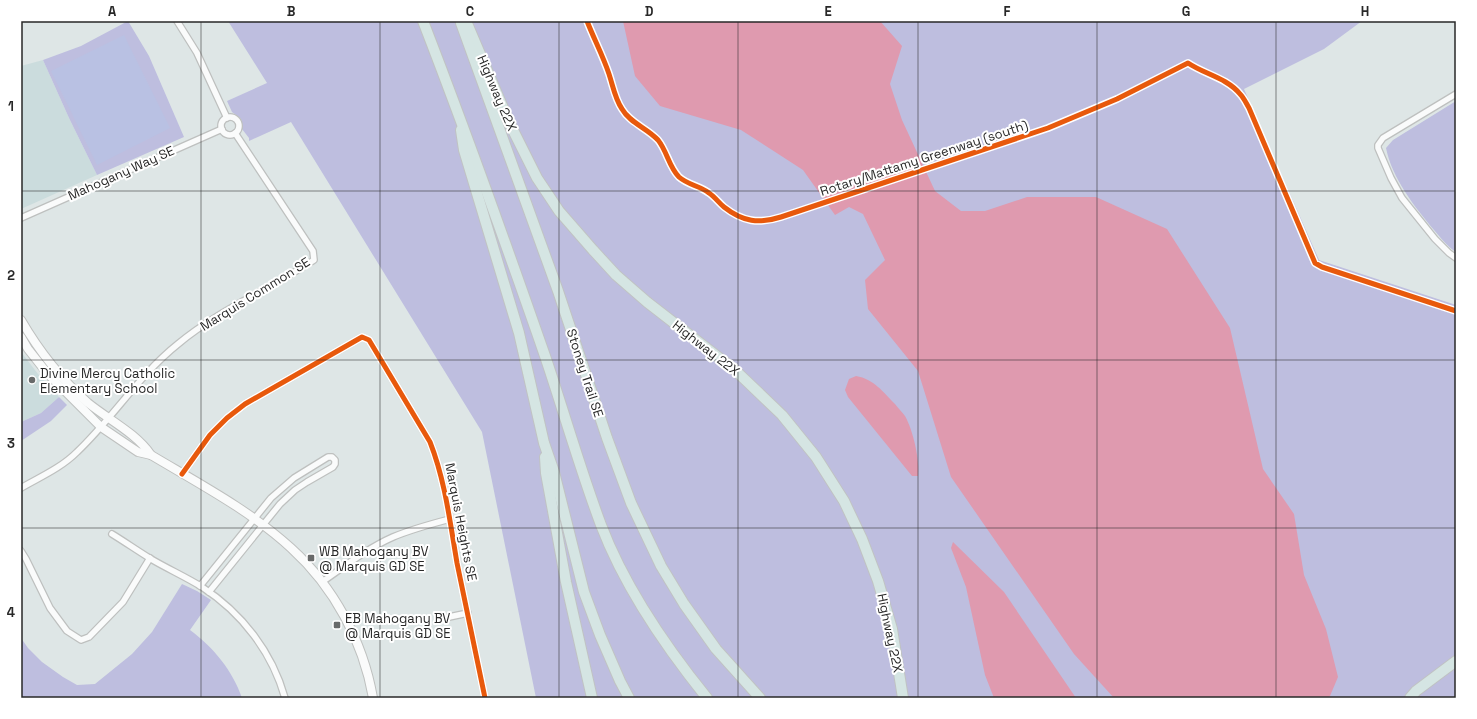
<svg xmlns="http://www.w3.org/2000/svg" width="1477" height="719" font-family="'Space Grotesk',sans-serif">
	<style>
		.education { fill: #cbdcdd }
		.green { fill: #bebedf }
		.pitch { fill: #b9c1e3 }
		.water { fill: #df9aaf }
		.lines { fill: none; stroke-linecap: round; stroke-linejoin: round }
		.street-casing { stroke: #bec0bf; stroke-width: 8 }
		.secondary-casing { stroke: #bec0bf; stroke-width: 10 }
		.highway-casing { stroke: #c0c3c3; stroke-width: 12 }
		.street { stroke: #fafbfb; stroke-width: 5.5 }
		.secondary { stroke: #fafbfb; stroke-width: 8 }
		.highway { stroke: #d5e5e3; stroke-width: 10 }
		.cycleway-casing { stroke: #fff; stroke-width: 8 }
		.cycleway { stroke: #e8590c; stroke-width: 5 }
		.grid { fill: none; stroke: #282828; stroke-width: 1; stroke-opacity: 0.55 }
		.poi-dot { fill: #686a6a; stroke: #fff; stroke-width: 1.5 }
		.labels { text-anchor: middle; dominant-baseline: central; stroke-width: 4; stroke-linejoin: round; paint-order: stroke }
		.street-label { font-size: 13px; fill: #282828; stroke: #fff }
		.poi-label { font-size: 13px; fill: #282828; stroke: #fff; text-anchor: start }
		.neatline { fill: none; stroke: #282828; stroke-width: 1.5 }
		.grid-label { font-size: 13px; text-anchor: middle; font-weight: bold; fill: #282828 }
	</style>
	<rect width="100%" height="100%" fill="#dee6e6"/>
	<!-- education -->
	<g class="education">
		<polygon points="43,60 69,118 97,175 21,209 21,66"/>
		<polygon points="21,352 38,374 59,397 41,413 21,422"/>
	</g>
	<!-- green -->
	<g class="green">
		<polygon points="128,21 149,56 184,137 97,175 69,118 43,60 81,46"/>
		<polygon points="228,21 1362,21 1324,49 1244,89 1319,260 1456,305 1456,698 536,698 482,432 291,122 249,141 249,138 242,129 242,121 240,118 232,112 227,101 267,83"/>
		<path d="M1456 101V252C1447 246 1441 238 1434 230 1414 206 1392 178 1386 148L1393 140Z"/>
		<polygon points="59,397 67,405 51,421 21,441 21,422 41,413"/>
		<path d="M182 584 197 591 211 600 190 630C213 647 233 671 242 698H21V638L28 648 42 662 63 677 77 685 95 684 132 654 152 632Z"/>
	</g>
	<!-- pitch -->
	<polygon class="pitch" points="124,35 170,128 97,165 51,71"/>
	<!-- water -->
	<g class="water">
		<polygon points="623,21 880,21 902,46 890,84 902,120 935,191 961,211 985,211 1027,197 1096,197 1167,229 1230,328 1263,469 1294,514 1304,575 1326,629 1338,677 1330,696 1327,698 1114,698 1074,654 951,477 918,371 868,309 865,280 885,260 863,214 849,207 835,215 803,170 741,130 660,106 635,76"/>
		<path d="M856 376C874 379 883 392 895 404 898 408 902 412 905 416 913 430 920 460 918 476H912L848 397 845 390 849 379Z"/>
		<polygon points="953,542 1004,592 1076,698 994,698 985,675 966,587 951,548"/>
	</g>
	<g class="lines">
		<!-- street casing -->
		<g class="street-casing">
			<g id="street">
				<polyline points="177,21 197,53 227,118"/>
				<polyline points="1456,94 1383,138 1378,145 1378,148 1391,178 1402,198 1435,239 1449,253 1456,258"/>
				<circle cx="230" cy="126" r="9"/>
				<polyline points="21,218 222,129"/>
				<path d="M182 474 210 435 227 418 245 404 362 337 369 340 430 442C445 480 450 522 457 563 466 608 476 653 485 698"/>
				<path d="M21 488C40 477 61 468 77 452 113 418 139 375 178 344 219 310 270 289 314 260L313 251 235 133"/>
				<path d="M112 534C125 542 138 551 151 559 168 569 186 577 202 587 242 613 272 652 285 698"/>
				<polyline points="21,551 26,559 50,608 67,631 81,640 89,637 123,602 150,558"/>
				<path d="M322 582C345 566 368 548 393 537 412 529 431 524 450 519"/>
				<polyline points="200,586 271,498 294,478 328,457 332,457 335,460 335,464 333,467 307,482 295,490 280,504 209,592"/>
				<polyline points="449,617 468,613"/>
			</g>
		</g>
		<!-- secondary casing -->
		<g class="secondary-casing">
			<g id="secondary">
				<path d="M21 320C39 351 61 379 88 403 109 420 136 433 151 455"/>
				<path d="M21 337 28 349 47 373 101 427 138 452 151 455C198 483 251 511 291 548 334 587 363 641 373 698"/>
			</g>
		</g>
		<!-- highway casing -->
		<g class="highway-casing">
			<g id="highway">
				<path d="M423 21C466 132 506 244 545 356 564 412 580 469 601 525 625 588 665 646 707 698"/>
				<polyline points="466,21 509,122 537,178 559,211 593,250 616,275 647,302 736,371 782,415 816,457 844,501 862,539 878,581 892,629 903,698"/>
				<polyline points="461,23 558,291 607,438 631,503 661,566 684,604 716,649 760,698"/>
				<polyline points="461,130 464,150 519,333 544,443 554,472 584,592 600,635 620,681 629,698"/>
				<polyline points="545,457 546,473 566,582 592,698"/>
				<polyline points="1410,698 1416,691 1456,661"/>
			</g>
		</g>
		<!-- street -->
		<use href="#street" class="street"/>
		<!-- secondary -->
		<use href="#secondary" class="secondary"/>
		<!-- highway -->
		<use href="#highway" class="highway"/>
		<!-- cycleway casing -->
		<g class="cycleway-casing">
			<g id="cycleway">
				<path d="M587 21C594 39 603 56 609 74 613 86 615 99 622 109 630 123 647 128 658 140 667 151 669 167 679 177 688 185 700 186 709 193 715 197 719 203 724 207 743 222 759 224 781 217L1048 128 1117 99 1188 63C1204 74 1227 78 1240 94 1244 98 1246 103 1249 108L1315 263 1322 267 1456 311"/>
				<path d="M182 474 210 435 227 418 245 404 362 337 369 340 430 442C445 480 450 522 457 563 466 608 476 653 485 698"/>
			</g>
		</g>
		<!-- cycleway -->
		<use href="#cycleway" class="cycleway"/>
	</g>
	<!-- grid -->
	<path class="grid" d="M201 21V698M380 21V698M559 21V698M738 21V698M918 21V698M1097 21V698M1276 21V698M21 191H1456M21 360H1456M21 528H1456"/>
	<!-- markers -->
	<g class="poi-dot">
		<circle cx="32" cy="380" r="4"/>
		<rect x="307" y="554" width="8" height="8" rx="2"/>
		<rect x="333" y="621" width="8" height="8" rx="2"/>
	</g>
	<g class="labels">
		<!-- street labels -->
		<g class="street-label">
			<text transform="translate(497 93) rotate(67)">Highway 22X</text>
			<text transform="translate(924 158) rotate(-18)">Rotary/Mattamy Greenway (south)</text>
			<text transform="translate(121 173) rotate(-24)">Mahogany Way SE</text>
			<text transform="translate(255 294) rotate(-32)">Marquis Common SE</text>
			<text transform="translate(706 348) rotate(38)">Highway 22X</text>
			<text transform="translate(585 373) rotate(72)">Stoney Trail SE</text>
			<text transform="translate(461 522) rotate(79)">Marquis Heights SE</text>
			<text transform="translate(890 633) rotate(78)">Highway 22X</text>
		</g>
		<!-- poi labels -->
		<g class="poi-label">
			<text x="40" y="373">Divine Mercy Catholic<tspan x="40" dy="15">Elementary School</tspan></text>
			<text x="319" y="551">WB Mahogany BV<tspan x="319" dy="15">@ Marquis GD SE</tspan></text>
			<text x="345" y="618">EB Mahogany BV<tspan x="345" dy="15">@ Marquis GD SE</tspan></text>
		</g>
	</g>
	<!-- border -->
	<rect width="1477" height="719" fill="none" stroke="#ffffff" stroke-width="44"/>
	<rect x="22" y="22" width="1433" height="675" class="neatline"/>
	<g class="grid-label">
		<text x="112" y="16">A</text>
		<text x="291" y="16">B</text>
		<text x="470" y="16">C</text>
		<text x="649" y="16">D</text>
		<text x="828" y="16">E</text>
		<text x="1007" y="16">F</text>
		<text x="1186" y="16">G</text>
		<text x="1365" y="16">H</text>
		<text x="11" y="111">1</text>
		<text x="11" y="280">2</text>
		<text x="11" y="448">3</text>
		<text x="11" y="617">4</text>
	</g>
</svg>
